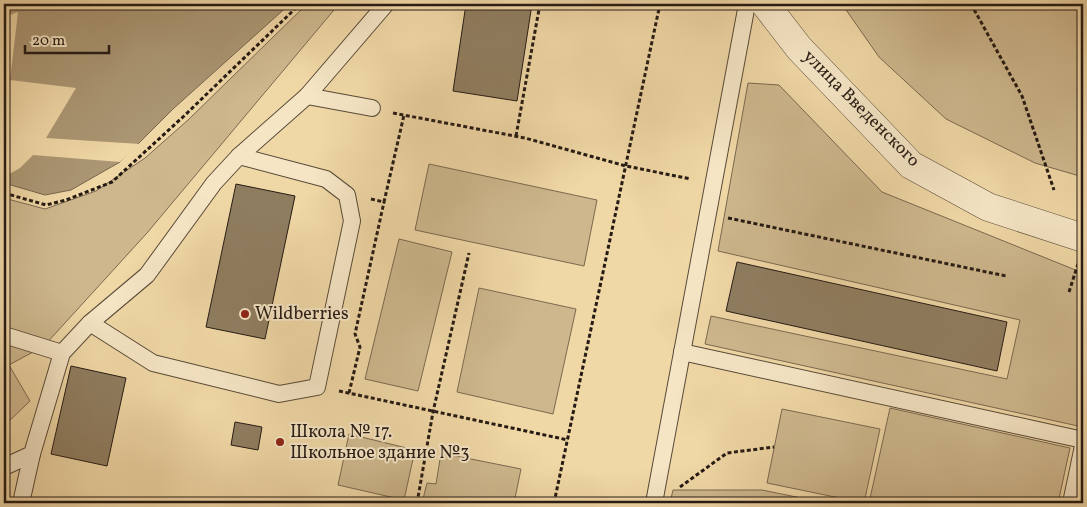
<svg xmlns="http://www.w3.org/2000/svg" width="1087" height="507" font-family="Vollkorn,serif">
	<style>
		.green { fill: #ceb78d; stroke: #7a6950 }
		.water { fill: #ab9774; stroke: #76654e }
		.pier { fill: #f0d7a6 }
		.building { fill: #8f7d60; stroke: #261b14 }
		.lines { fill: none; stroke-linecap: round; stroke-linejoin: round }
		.service-casing { stroke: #584a38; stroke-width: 18 }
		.tertiary-casing { stroke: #584a38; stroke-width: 29 }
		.path { stroke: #261b14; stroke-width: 3; stroke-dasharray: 4 2.5; stroke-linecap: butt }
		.service { stroke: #f5e5c5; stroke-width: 16 }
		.tertiary { stroke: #f5e5c5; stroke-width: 28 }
		.poi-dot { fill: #8f2418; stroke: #f5e5c5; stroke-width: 2 }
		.labels { text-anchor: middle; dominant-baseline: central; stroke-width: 4; stroke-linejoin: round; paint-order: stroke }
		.street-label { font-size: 18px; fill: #261b14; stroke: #f5e5c5 }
		.poi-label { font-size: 18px; fill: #261b14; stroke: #f5e5c5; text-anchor: start }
	</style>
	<rect width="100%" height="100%" fill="#f0d7a6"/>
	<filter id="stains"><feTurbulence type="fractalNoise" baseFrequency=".004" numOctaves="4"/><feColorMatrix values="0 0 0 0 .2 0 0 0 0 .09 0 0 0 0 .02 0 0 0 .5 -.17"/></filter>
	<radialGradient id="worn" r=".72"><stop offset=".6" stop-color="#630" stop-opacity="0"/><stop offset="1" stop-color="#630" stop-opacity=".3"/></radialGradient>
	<!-- green -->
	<g class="green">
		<polygon points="307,4 339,4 147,233 44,346 9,365 30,401 4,426 4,198 45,209 96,191 145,158 188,120"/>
		<polygon points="842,4 1083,4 1083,177 1035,163 946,119 879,57"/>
		<polygon points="748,83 779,85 882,192 1083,273 1083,403 1078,426 705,344 711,316 1007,379 1020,320 718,251"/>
		<polygon points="429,164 597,200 584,266 415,230"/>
		<polygon points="399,239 452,252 418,391 365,379"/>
		<polygon points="479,288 576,309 553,414 457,392"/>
		<polygon points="890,408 1070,448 1058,503 869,503"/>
		<polygon points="782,409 880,429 864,503 767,483"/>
		<polygon points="349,434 415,450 404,500 338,485"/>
		<polygon points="441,453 521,469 514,503 422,503 427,483 436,484"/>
		<polygon points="673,490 762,490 826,503 670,503"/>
	</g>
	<!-- water -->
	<polygon class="water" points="4,4 290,4 173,109 120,162 71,190 45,195 4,183"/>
	<!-- pier -->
	<polygon class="pier" points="18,12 10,80 76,88 46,138 140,144 120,162 33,155 20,168 4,177 4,17"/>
	<!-- building -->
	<g class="building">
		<polygon points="466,4 532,4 517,101 453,91"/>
		<polygon points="236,184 295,196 265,339 206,327"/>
		<polygon points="737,262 1007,322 997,371 726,311"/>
		<polygon points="71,366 126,378 107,466 51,454"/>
		<polygon points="235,422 262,427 258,450 231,445"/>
	</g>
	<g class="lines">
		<!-- service casing -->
		<g class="service-casing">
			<g id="service">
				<polyline points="307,96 372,108"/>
				<polyline points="90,323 153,363 279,394 317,387 352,221 347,195 326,179 239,156"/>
				<polyline points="4,335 62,353"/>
				<polyline points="682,352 1083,440"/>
				<polyline points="4,467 32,454 62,353 90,323 147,275 214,183 239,156 307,96 386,4"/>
				<polyline points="21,503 32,454"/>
				<polyline points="654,503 747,4"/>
				<polyline points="1071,503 1083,446"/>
			</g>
		</g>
		<!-- tertiary casing -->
		<g class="tertiary-casing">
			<polyline id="tertiary" points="765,4 799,48 911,165 988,207 1083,238"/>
		</g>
		<!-- path -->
		<g class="path">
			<polyline points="971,4 1022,96 1054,190"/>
			<polyline points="393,113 525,138 626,166 691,179"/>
			<polyline points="516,136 540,4"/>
			<polyline points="4,193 46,205 66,200 112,182 184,116 300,4"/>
			<polyline points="371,199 384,202 404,115"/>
			<polyline points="728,218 1006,276"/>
			<polyline points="1069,292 1078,264"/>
			<polyline points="339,391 568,440"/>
			<polyline points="349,393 360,347 355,334 384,202"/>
			<polyline points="680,487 727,453 774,447"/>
			<polyline points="417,503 433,412 469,253"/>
			<polyline points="554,503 660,4"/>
		</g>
		<!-- service -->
		<use href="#service" class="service"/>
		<!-- tertiary -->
		<use href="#tertiary" class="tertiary"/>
	</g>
	<!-- markers -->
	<g class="poi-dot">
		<circle cx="245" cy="314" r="5"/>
		<circle cx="280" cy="442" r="5"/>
	</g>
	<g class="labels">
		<!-- street labels -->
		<g class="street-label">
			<text transform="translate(861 109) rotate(45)">улица Введенского</text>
		</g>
		<!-- poi labels -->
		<g class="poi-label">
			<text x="255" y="314">Wildberries</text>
			<text x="290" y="432">Школа № 17.<tspan x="290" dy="21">Школьное здание №3</tspan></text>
		</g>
	</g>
	<!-- margin -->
	<rect width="1087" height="507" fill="none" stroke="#f0d7a6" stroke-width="20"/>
	<rect x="5" y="5" width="1077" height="497" fill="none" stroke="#261b14" stroke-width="2.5"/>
	<rect x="10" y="10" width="1067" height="487" fill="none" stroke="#261b14"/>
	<!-- scale -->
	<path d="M25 45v8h84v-8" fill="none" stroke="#261b14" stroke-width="2.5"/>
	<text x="32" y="45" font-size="15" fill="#261b14" stroke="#f5e5c5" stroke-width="4" paint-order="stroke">20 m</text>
	<rect width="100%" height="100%" filter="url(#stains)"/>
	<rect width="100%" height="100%" fill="url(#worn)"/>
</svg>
